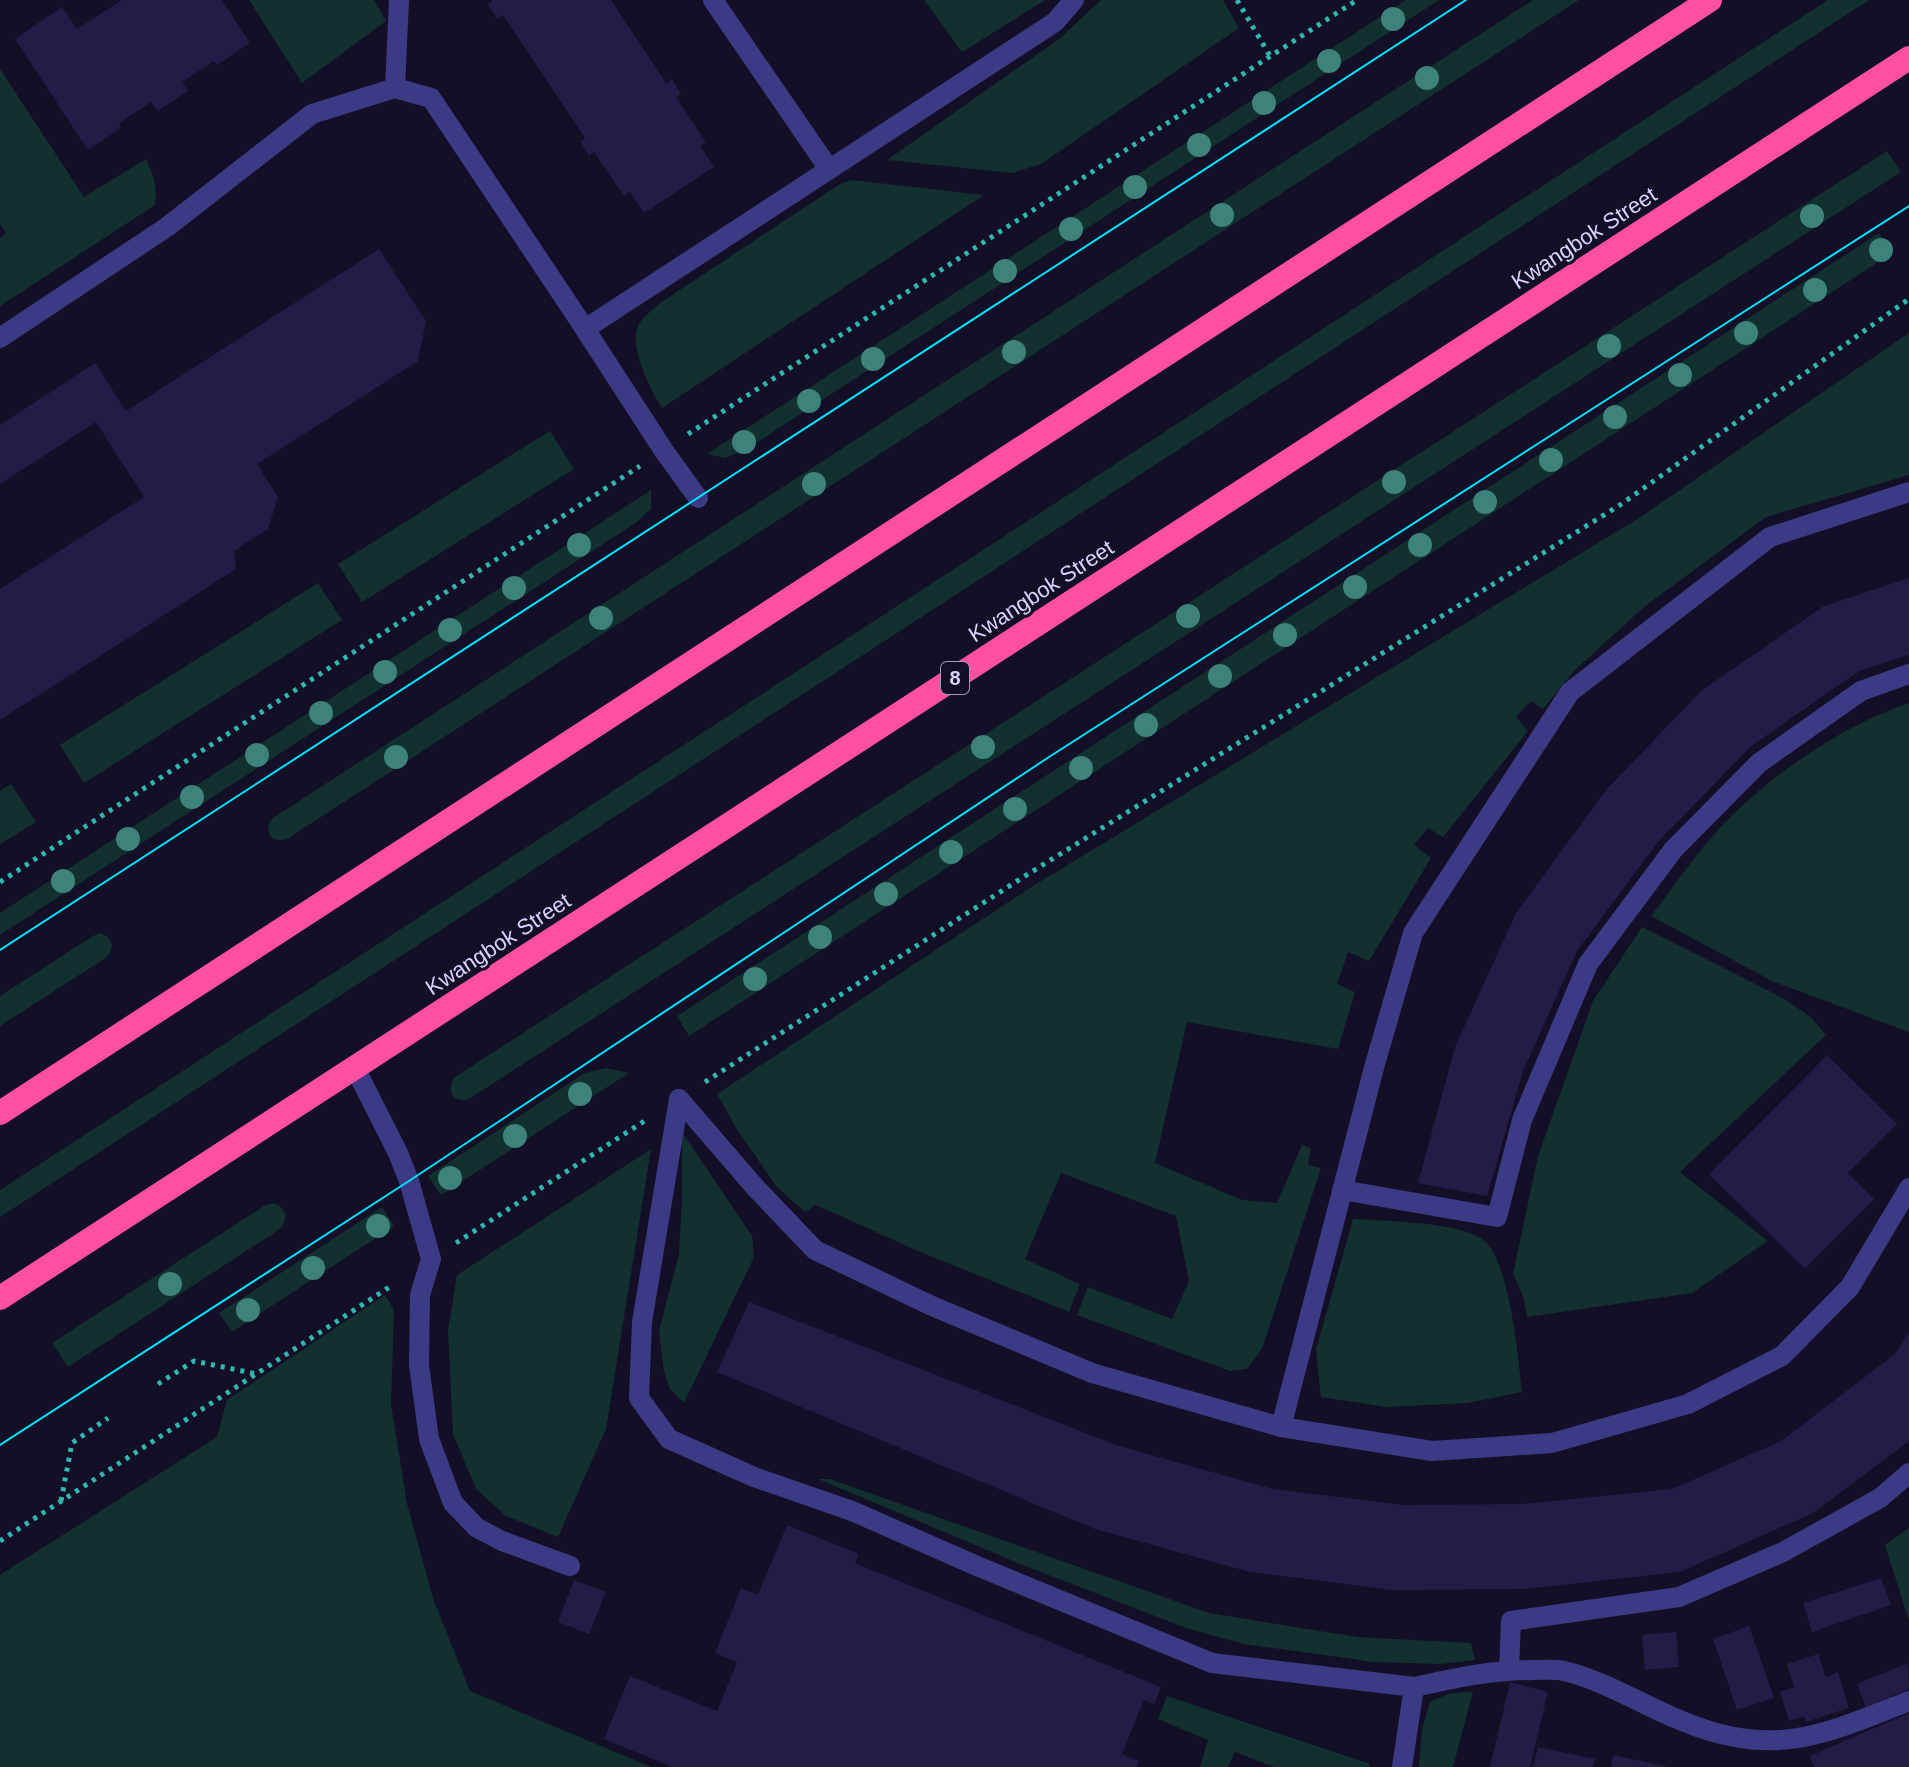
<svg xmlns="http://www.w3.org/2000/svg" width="1909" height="1767" font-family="Arial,sans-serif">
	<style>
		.green { fill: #12302f }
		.building { fill: #241b47 }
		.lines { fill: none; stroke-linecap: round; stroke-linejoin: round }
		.path { stroke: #2fb8b0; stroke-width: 5; stroke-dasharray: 4 6; stroke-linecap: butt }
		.lane { stroke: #3d3a85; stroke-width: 20 }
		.street { stroke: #3d3a85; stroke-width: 20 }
		.highway { stroke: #ff4fa3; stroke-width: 24 }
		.tram { stroke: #00e5ff; stroke-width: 2 }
		.tree { fill: #3d827b }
		.labels { text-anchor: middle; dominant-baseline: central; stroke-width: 6; stroke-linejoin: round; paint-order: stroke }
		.shield { fill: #130f26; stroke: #9e99be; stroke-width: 2 }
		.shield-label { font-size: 20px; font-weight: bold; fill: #d9d4ff }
		.street-label { font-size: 22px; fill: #d9d4ff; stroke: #130f26 }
	</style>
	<rect width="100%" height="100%" fill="#130f26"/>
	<!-- green -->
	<g class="green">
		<polygon points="249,0 374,0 386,21 302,83"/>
		<polygon points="924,0 1045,0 962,52"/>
		<polygon points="1101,0 1223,0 1239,28 1041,164 1012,173 887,160 1059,39"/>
		<polygon points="1406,0 1439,0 745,450 725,458 707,454"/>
		<path d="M1533 0H1579L287 839C271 844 262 831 273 818Z"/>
		<polygon points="1828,0 1869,0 0,1217 0,1190"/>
		<path d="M0 69 84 197 146 159C153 174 158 187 155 205L0 306V238L6 233 0 224Z"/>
		<path d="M1887 151 1901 172 469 1099C453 1104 445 1090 455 1077Z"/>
		<path d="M852 180 984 195 662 408C650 389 629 348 638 326 642 317 653 310 660 303L840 184Z"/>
		<polygon points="1879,233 1892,253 689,1036 677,1016"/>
		<polygon points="1909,333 1909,475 1766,517 1644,607 1574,671 1543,709 1531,701 1516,717 1528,731 1443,837 1428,828 1414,845 1431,858 1369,961 1348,952 1337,984 1355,992 1338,1049 1187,1022 1155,1163 1242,1200 1277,1203 1302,1145 1311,1148 1308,1165 1321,1168 1262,1349 1247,1369 1230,1371 1077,1315 1088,1287 1172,1319 1189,1281 1176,1216 1061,1173 1025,1259 1080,1284 1069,1312 918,1251 816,1205 805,1212 777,1187 738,1131 717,1094 1033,886 1639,518"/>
		<polygon points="550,431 574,469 362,602 338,564"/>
		<polygon points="651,490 651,509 637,522 0,935 0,913"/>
		<polygon points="318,583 342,620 84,783 60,745"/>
		<path d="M1909 703V1032L1772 981 1651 916C1671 890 1690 862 1712 837 1760 781 1839 727 1909 703Z"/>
		<polygon points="11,784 36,822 0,844 0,791"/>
		<polygon points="1642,927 1783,998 1812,1018 1826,1035 1680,1172 1768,1241 1692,1293 1527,1317 1523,1296 1513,1274 1538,1156 1593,1001"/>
		<path d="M100 933C113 938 115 947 107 957L0 1026V996L93 936Z"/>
		<polygon points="606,1068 629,1073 441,1195 428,1176 585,1073"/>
		<polygon points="682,1132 752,1236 754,1257 684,1403 670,1389 664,1371 659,1331 679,1254 682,1198"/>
		<polygon points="651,1149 606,1429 558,1537 506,1516 476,1489 453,1434 448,1330 457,1275"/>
		<path d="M273 1203C287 1208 289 1218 280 1229L68 1367 52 1343 264 1206Z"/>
		<polygon points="382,1207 394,1226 232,1332 219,1313"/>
		<path d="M1353 1219C1385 1221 1455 1222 1481 1238 1510 1257 1518 1358 1522 1392L1468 1403 1386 1407 1321 1397 1316 1350Z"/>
		<polygon points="385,1295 394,1310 391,1404 407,1504 434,1601 470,1691 651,1767 0,1767 0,1575 217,1437 227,1400"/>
		<polygon points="818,1479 830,1479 1209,1613 1357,1637 1471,1643 1475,1660 1441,1664 1374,1662 1244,1644 1186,1628 1023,1565"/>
		<polygon points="1909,1528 1909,1621 1885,1545"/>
		<polygon points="1473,1692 1453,1767 1419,1767 1422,1729 1430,1702 1450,1693"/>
		<polygon points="1167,1696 1370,1764 1369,1767 1274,1767 1235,1752 1228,1767 1200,1767 1208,1740 1158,1719"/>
	</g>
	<!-- building -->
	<g class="building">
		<polygon points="122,0 222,0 250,43 217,65 214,61 182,82 188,91 158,111 151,102 119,123 121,128 88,150 15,39 62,7 77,29"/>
		<polygon points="493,0 611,0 666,83 672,79 681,94 676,97 706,142 700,146 714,167 644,213 630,192 624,196 594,152 589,156 580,141 585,138 503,15 497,19 488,5"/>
		<polygon points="379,249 426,321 418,361 257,464 278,497 268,529 234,551 236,569 0,720 0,589 144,497 96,422 0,484 0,425 95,363 126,411"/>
		<polygon points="1909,578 1909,655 1859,671 1750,747 1658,842 1577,951 1523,1071 1487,1196 1418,1183 1455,1047 1516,913 1607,789 1701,691 1824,606"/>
		<polygon points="1827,1055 1897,1124 1848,1173 1874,1199 1805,1269 1709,1174"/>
		<polygon points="749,1302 1119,1446 1273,1489 1403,1505 1524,1504 1672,1489 1781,1441 1895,1354 1909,1333 1909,1441 1813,1513 1680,1572 1524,1589 1392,1590 1250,1572 1095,1529 717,1372"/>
		<polygon points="787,1525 859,1554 855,1563 1161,1687 1154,1704 1144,1700 1122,1754 1139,1761 1137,1767 672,1767 604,1739 630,1676 717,1711 737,1662 715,1653 741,1588 758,1595"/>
		<polygon points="1881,1578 1891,1605 1812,1632 1803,1603"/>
		<polygon points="574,1580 606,1592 589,1634 558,1622"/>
		<polygon points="1749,1626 1774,1698 1737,1710 1713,1639"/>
		<polygon points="1676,1632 1679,1667 1645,1670 1642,1635"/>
		<polygon points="1818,1654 1826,1677 1838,1672 1849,1708 1806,1722 1804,1716 1789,1721 1780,1692 1794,1687 1787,1664"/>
		<polygon points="1908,1663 1909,1689 1866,1707 1857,1684"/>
		<polygon points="1510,1682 1548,1692 1530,1767 1490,1767"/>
		<polygon points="1909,1713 1909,1767 1814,1767 1810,1756"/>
		<polygon points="1538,1747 1595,1759 1593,1767 1533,1767"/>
		<polygon points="1613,1755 1665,1766 1665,1767 1611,1767"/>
	</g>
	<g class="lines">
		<!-- path -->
		<g class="path">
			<polyline points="1237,0 1270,56"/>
			<polyline points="688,434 1357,0"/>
			<polyline points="0,882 640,466"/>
			<polyline points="705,1082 1025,876 1620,505 1909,299"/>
			<polyline points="456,1243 646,1120"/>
			<polyline points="158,1384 194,1361 257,1374"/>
			<polyline points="61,1501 72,1443 108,1418"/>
			<polyline points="0,1541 391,1286"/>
		</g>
		<!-- lane -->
		<g class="lane">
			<polyline points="355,1068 398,1153 409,1181 431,1259 420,1295 419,1365 429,1439 453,1503 477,1528 502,1541 570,1566"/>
			<polyline points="1509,1670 1511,1621 1679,1597 1783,1552 1880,1498 1909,1473"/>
		</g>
		<!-- street -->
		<g class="street">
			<polyline points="713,0 829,169"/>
			<polyline points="395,88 399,0"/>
			<polyline points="585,329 664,451 698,498"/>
			<polyline points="0,338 167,227 312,114 395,88 431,98 585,329 1055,22 1074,0"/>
			<polyline points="679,1099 754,1186 815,1250 932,1306 1092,1373 1281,1427 1432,1451 1552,1443 1688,1404 1782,1356 1850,1287 1909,1188"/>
			<polyline points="679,1099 642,1322 639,1398 669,1439 754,1477 852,1511 977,1566 1212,1663 1414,1687 1402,1767"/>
			<polyline points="1342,1190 1497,1217 1522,1120 1588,964 1673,850 1759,763 1861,691 1909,674"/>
			<polyline points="1281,1427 1375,1064 1413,933 1570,692 1770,537 1909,492"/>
			<path d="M1414 1687C1456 1678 1491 1670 1534 1670 1544 1670 1555 1669 1564 1671 1606 1681 1642 1705 1682 1721 1774 1759 1823 1735 1909 1701"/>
		</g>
		<!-- highway -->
		<g class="highway">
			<polyline points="0,1113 1710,0"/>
			<polyline points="0,1298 1909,58"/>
		</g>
		<!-- tram -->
		<g class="tram">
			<polyline points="0,950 1466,0"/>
			<polyline points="0,1445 409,1181 1049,757 1909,206"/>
		</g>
	</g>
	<!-- trees -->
	<g class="tree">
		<circle cx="1393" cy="19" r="12"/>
		<circle cx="1329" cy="61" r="12"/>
		<circle cx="1427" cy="78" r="12"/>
		<circle cx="1264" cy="103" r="12"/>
		<circle cx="1199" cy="145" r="12"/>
		<circle cx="1135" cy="187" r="12"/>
		<circle cx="1222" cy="215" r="12"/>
		<circle cx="1812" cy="216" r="12"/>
		<circle cx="1071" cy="229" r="12"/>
		<circle cx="1881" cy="250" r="12"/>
		<circle cx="1005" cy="271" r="12"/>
		<circle cx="1815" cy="290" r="12"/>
		<circle cx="1746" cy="333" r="12"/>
		<circle cx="1609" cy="346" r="12"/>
		<circle cx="1014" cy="352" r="12"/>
		<circle cx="873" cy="359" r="12"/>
		<circle cx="1680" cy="375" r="12"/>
		<circle cx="809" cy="401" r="12"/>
		<circle cx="1615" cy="417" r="12"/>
		<circle cx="744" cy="442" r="12"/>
		<circle cx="1551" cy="460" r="12"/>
		<circle cx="1394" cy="482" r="12"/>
		<circle cx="814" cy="484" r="12"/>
		<circle cx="1485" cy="502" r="12"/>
		<circle cx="579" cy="545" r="12"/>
		<circle cx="1420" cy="545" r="12"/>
		<circle cx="1355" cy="587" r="12"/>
		<circle cx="514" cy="588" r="12"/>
		<circle cx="1188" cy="616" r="12"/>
		<circle cx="601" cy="618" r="12"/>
		<circle cx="450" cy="630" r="12"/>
		<circle cx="1285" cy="635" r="12"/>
		<circle cx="385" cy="672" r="12"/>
		<circle cx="1220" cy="676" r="12"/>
		<circle cx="321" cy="713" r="12"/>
		<circle cx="1146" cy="725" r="12"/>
		<circle cx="983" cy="747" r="12"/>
		<circle cx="257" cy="755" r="12"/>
		<circle cx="396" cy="757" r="12"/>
		<circle cx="1081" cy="768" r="12"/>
		<circle cx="192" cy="797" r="12"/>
		<circle cx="1015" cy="809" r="12"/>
		<circle cx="128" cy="839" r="12"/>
		<circle cx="951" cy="852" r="12"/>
		<circle cx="63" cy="881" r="12"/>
		<circle cx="886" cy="894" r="12"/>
		<circle cx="820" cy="937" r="12"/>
		<circle cx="755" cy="979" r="12"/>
		<circle cx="580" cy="1094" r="12"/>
		<circle cx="515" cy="1136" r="12"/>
		<circle cx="450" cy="1178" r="12"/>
		<circle cx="378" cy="1226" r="12"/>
		<circle cx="313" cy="1268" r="12"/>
		<circle cx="170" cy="1284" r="12"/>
		<circle cx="248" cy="1310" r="12"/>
	</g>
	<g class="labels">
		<!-- shield labels -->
		<rect class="shield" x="941" y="662" width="28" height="32" rx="6"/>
		<g class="shield-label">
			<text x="955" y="678">8</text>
		</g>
		<!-- street labels -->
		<g class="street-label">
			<text transform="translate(1584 238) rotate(-33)">Kwangbok Street</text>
			<text transform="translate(1041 591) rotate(-33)">Kwangbok Street</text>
			<text transform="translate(498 944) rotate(-33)">Kwangbok Street</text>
		</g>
	</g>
</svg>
